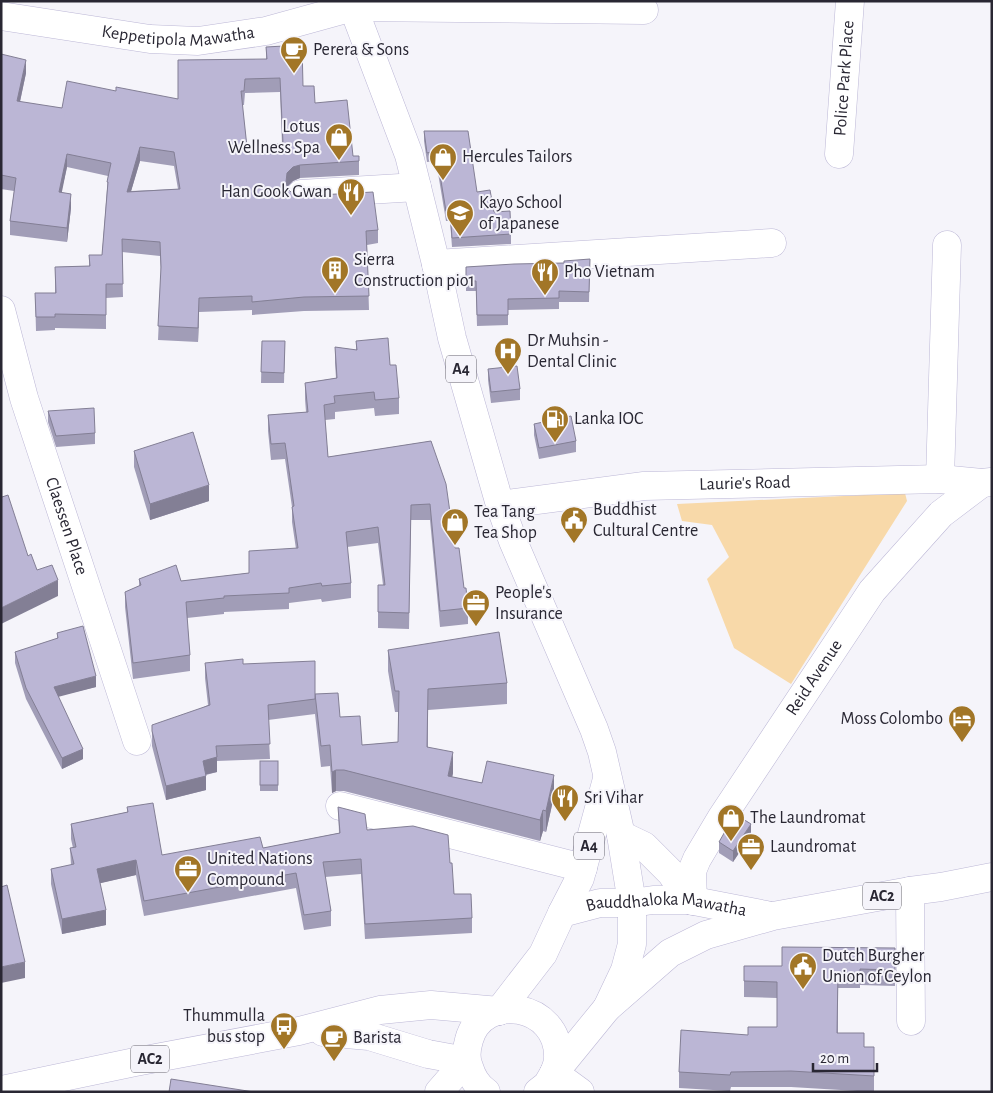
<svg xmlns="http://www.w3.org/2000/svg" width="993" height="1093" font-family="'Alegreya Sans',sans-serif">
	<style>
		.green { fill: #f8d9a9 }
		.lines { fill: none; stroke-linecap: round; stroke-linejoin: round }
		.minor-casing { stroke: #bcb7d6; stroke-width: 29 }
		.major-casing { stroke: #bcb7d6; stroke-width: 29 }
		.highway-casing { stroke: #bcb7d6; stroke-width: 29 }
		.minor { stroke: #fff; stroke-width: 28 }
		.major { stroke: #fff; stroke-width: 28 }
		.highway { stroke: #fff; stroke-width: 28 }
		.wall { fill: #a19db7; fill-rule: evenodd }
		.shaded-wall { fill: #837f95 }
		.building { fill: #bbb6d5; stroke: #837f95; fill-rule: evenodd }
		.labels { text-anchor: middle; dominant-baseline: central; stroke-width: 4; stroke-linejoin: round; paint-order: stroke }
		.shield { fill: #f5f4fa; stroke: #66646f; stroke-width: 1 }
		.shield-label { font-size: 16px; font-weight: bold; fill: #292733 }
		.street-label { font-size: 18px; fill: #292733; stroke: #f5f4fa }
		.poi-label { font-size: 18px; fill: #292733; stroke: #f5f4fa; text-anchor: start }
	</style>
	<rect width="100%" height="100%" fill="#f5f4fa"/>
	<!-- green -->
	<polygon class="green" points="905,493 907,501 791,684 734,648 707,579 729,557 712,525 682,521 677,504"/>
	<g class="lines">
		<!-- minor casing -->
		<g class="minor-casing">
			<g id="minor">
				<path id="s1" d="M1 16 150 39 198 41 266 31 353 7 644 10"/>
				<path id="s2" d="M839 154 850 1"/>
				<polyline points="301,194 417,187"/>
				<polyline points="436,264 772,243"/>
				<path id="s3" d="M1 310 24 398 137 741"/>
				<polyline points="940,479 947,245"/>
				<path id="s4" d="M500 505 644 486 940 479 982 483 991 482"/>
				<polyline points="340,806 583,868"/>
				<polyline points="910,891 911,1021"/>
				<path id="s5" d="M693 901 692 871 697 859 722 817 872 591 941 514 982 483"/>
				<polyline points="554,1073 580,1092"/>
			</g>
		</g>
		<!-- major casing -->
		<g class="major-casing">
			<g id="major">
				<path id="s6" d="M562 913 600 903H632L653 900H689L766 915"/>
				<polyline points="607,1008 670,953 706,935 773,916 910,891 941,887 992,877"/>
				<polyline points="323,1032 369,1036 428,1054 466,1061"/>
				<polyline points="1,1090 135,1062 299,1031 380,1010 431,1005 499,1011"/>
			</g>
		</g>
		<!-- highway casing -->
		<g class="highway-casing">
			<g id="highway">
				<polyline points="349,1 353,7 409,155 436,264 452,338 500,505 513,541 594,729 602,752 621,835 632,903 632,944 625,970 607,1008 554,1073 547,1085 538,1092"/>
				<polyline points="621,835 644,846 671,873 689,900"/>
				<polyline points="499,1011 543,954 562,913 580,878 607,779"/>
				<polyline points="439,1092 466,1061"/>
				<path d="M486 1092C477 1086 472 1077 469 1067 465 1058 466 1050 469 1040 482 991 560 1003 558 1058 558 1063 556 1068 554 1073"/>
			</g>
		</g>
		<!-- minor -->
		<use href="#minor" class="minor"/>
		<!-- major -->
		<use href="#major" class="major"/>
		<!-- highway -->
		<use href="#highway" class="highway"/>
	</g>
	<!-- wall -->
	<g class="wall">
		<path d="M266 47 303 86 353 156 359 161V175L300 178 293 181 287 187 288 189 294 195 378 230V243L367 245 369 310 304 311 252 315V310L199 312 198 342 158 340 161 274 160 256 122 252 123 297 106 298V329L55 328V330L36 331 35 293H55V267L89 266V255H102L108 176 67 167 61 193 71 208 67 242 10 235V221L14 191 1 189V54L26 73 20 102 62 108 116 91 178 99 266 59ZM280 92 282 144 247 147 242 105H244L245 93ZM140 161 174 166 178 189 131 191Z"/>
		<polygon points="424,131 477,192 511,234 511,244 452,247 450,221 446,221 436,161 427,162 424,141"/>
		<polygon points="590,259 589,302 559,302 559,309 508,310 508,325 477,326 476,291 466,291 466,267 564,263"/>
		<polygon points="262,341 285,341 284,383 261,383"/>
		<polygon points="356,341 390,365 399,398 399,414 375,416 374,408 335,412 335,419 325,420 328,457 431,441 468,608 468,624 440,627 430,520 411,520 409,629 378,628 378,585 383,585 378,543 347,547 351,583 351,598 322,602 321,599 289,603 289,609 224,612 224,614 187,618 190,655 190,671 133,679 125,607 125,592 139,586 139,579 181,581 249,573 296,549 292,522 292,507 285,459 271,460 268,431 268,415 306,412 305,399 305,383 336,378 335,363 335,347 356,350"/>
		<polygon points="488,369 520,389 520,400 491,403 488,380"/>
		<polygon points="48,411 95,433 95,444 56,447 48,422"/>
		<polygon points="534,424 576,441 576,452 539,459 534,435"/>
		<polygon points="134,451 209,501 150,520 134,467"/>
		<polygon points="57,633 96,687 58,696 83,759 62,769 26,699 15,663 15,652 57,639"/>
		<polygon points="388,650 507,683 507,704 428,710 428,747 453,773 452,777 554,796 546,832 543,831 540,841 344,791 336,791 332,793 330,766 321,767 315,714 268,720 270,759 217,761 217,772 206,775 206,790 166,800 152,746 152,731 208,705 205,678 205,663 243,664 315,694 340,717 362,745 398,742 398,712 395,712 388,671"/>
		<rect x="260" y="761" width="18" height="30"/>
		<polygon points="127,807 162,855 263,848 339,833 338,807 367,830 450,863 454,894 472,918 472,933 365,939 361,874 325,877 331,911 331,926 304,930 296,888 144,916 136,875 100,883 106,925 62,934 51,884 51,869 71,865 70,848 73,848 71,839 71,824 127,812"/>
		<polygon points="751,835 733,862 719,853 719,842"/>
		<polygon points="895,948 895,986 860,985 860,988 838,988 838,1033 864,1047 874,1047 874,1092 791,1087 731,1087 730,1091 679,1088 679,1072 748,1035 777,1027 777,998 744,997 744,966 782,966"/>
	</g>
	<!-- shaded-wall -->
	<g class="shaded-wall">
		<polygon points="26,60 26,73 17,115 17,101"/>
		<polygon points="140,147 140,161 127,205 127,192"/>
		<polygon points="67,154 67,167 59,206 59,192"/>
		<polygon points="300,165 300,178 293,181 287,187 286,182 287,173 293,167"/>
		<polygon points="71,194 71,208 67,242 67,228"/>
		<polygon points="199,298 199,312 198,342 198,328"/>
		<polygon points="209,485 209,501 150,520 150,504"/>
		<polygon points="58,580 58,596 1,624 1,608"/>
		<polygon points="96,676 96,687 54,698 54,687"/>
		<polygon points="83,749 83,759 62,769 62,758"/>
		<polygon points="453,752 453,773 448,797 448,776"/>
		<polygon points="217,757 217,772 203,775 203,761"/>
		<polygon points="336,770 336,791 332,793 332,772"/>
		<polygon points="554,775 554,796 546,832 546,811"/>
		<polygon points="206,776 206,790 166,800 166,786"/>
		<polygon points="543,810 543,831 540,841 540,820"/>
		<polygon points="751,824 751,835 733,862 733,851"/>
		<polygon points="136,860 136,875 97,884 97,869"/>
		<polygon points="106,910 106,925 62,934 62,919"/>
		<polygon points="25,962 25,978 1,983 1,967"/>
	</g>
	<!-- building -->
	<g class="building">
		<path d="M302 45 303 86H314L315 103 347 100 353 156H359V161L300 165 293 167 287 173 286 182 288 189 294 195 301 196 373 192 378 230 366 231 369 296 304 297 252 302V296L199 298 198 328 158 326 161 267 160 242 122 239 123 284H106V315L55 314V317H36L35 293H56L55 267 90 266 89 255H102L108 182H107L111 163 67 154 59 192 71 194 67 228 10 221 16 178 1 175V54L26 60 17 101 62 108 67 81 116 91V87L178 99V60L267 59 266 47ZM280 78 283 143 247 147 241 91H244L245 79ZM140 147 174 152 180 189 127 192Z"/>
		<polygon points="424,131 468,131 477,192 490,190 494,212 510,211 511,234 452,238 450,211 446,211 436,151 427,153"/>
		<polygon points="590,259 589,292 559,291 559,298 508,299 508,315 477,315 476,281 466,281 466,267 514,264 564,263 564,261"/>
		<polygon points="388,338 390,365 396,365 399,398 375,400 374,392 334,396 335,403 324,405 328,457 431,441 446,484 455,548 459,548 464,588 466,588 468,608 440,611 430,504 411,505 409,613 378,612 378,585 385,585 378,527 346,532 351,583 322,586 321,583 289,588 289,593 224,596 224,598 186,602 190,655 133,663 125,592 141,585 139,579 176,565 181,581 249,573 249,551 298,548 292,507 294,506 285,443 271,444 268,415 308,412 305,383 337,378 335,347 357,350 356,341"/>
		<polygon points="262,341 285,341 284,373 261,372"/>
		<polygon points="517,366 520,389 491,392 488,369"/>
		<polygon points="94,408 95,433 56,436 48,411"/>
		<polygon points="571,416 576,441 539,448 534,424"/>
		<polygon points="193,432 209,485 150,504 134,451"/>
		<polygon points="1,495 2,497 8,495 28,556 31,554 37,570 52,565 58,580 1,608"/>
		<polygon points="83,626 96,676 54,687 83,749 62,758 26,688 15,652 58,638 57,633"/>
		<polygon points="499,632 507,683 428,689 427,747 453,752 448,776 482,783 487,761 554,775 546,811 543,810 540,820 344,770 336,770 332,772 330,745 321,746 315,694 338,693 340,717 360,716 362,745 398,742 399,691 395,691 388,650"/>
		<polygon points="243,659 243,664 315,661 315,699 268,705 270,744 216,746 217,757 203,761 206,776 166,786 152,731 152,725 210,705 205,663"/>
		<rect x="260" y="761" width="18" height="24"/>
		<polygon points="153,803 162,855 260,837 263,848 340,833 338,807 365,814 367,830 413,826 448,835 450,863 452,863 454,894 471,894 472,918 365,924 361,859 323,862 331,911 304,915 296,873 144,901 136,860 97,869 106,910 62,919 51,869 74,864 70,848 76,847 71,824 128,812 127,807"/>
		<polygon points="735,814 751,824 733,851 719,842"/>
		<polygon points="7,885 25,962 1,967 1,887"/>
		<polygon points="782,947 895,948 895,970 860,969 860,973 838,973 837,1033 864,1033 864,1047 874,1047 874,1076 791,1071 731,1072 730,1075 679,1072 681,1030 748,1035 748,1027 777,1027 777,982 744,981 744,966 782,966"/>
		<polygon points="171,1079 254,1092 169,1092"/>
	</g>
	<!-- icons -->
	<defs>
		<g id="cafe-pin" transform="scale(1.4375)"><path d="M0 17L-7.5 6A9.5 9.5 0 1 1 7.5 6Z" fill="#a27627" stroke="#f5f4fa"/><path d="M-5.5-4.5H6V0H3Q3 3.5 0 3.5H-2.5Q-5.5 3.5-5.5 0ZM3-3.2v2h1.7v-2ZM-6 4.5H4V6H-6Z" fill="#fff"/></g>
		<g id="shop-pin" transform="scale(1.4375)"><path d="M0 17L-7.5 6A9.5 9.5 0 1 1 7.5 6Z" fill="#a27627" stroke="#f5f4fa"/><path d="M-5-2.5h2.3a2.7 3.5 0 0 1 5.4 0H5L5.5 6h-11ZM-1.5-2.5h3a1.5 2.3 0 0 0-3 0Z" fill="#fff"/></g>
		<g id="restaurant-pin" transform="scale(1.4375)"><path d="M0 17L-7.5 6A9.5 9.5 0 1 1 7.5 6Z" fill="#a27627" stroke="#f5f4fa"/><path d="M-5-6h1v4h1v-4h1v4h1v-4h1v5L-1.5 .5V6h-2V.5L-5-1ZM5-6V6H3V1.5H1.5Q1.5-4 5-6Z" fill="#fff"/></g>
		<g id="school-pin" transform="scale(1.4375)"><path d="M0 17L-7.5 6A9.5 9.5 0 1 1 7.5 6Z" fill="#a27627" stroke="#f5f4fa"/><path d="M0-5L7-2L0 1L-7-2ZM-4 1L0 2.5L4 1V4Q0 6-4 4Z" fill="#fff"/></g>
		<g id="building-pin" transform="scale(1.4375)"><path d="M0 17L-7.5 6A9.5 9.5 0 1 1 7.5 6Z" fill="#a27627" stroke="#f5f4fa"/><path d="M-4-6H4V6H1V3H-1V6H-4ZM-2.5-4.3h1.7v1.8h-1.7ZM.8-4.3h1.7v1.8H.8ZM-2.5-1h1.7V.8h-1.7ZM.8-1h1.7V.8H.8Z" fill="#fff"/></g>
		<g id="hospital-pin" transform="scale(1.4375)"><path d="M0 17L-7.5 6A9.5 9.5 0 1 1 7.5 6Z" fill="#a27627" stroke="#f5f4fa"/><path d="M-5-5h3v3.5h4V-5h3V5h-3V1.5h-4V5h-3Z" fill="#fff"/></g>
		<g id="fuel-pin" transform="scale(1.4375)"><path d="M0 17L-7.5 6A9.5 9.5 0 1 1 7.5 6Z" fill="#a27627" stroke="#f5f4fa"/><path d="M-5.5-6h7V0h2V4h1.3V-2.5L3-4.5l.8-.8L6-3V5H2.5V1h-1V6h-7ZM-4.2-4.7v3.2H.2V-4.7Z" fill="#fff"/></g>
		<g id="civic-pin" transform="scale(1.4375)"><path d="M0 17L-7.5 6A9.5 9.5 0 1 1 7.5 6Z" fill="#a27627" stroke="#f5f4fa"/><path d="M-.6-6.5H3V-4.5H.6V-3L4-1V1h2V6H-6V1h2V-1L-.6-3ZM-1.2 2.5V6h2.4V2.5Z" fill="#fff"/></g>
		<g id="office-pin" transform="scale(1.4375)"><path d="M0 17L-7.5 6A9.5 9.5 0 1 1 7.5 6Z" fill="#a27627" stroke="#f5f4fa"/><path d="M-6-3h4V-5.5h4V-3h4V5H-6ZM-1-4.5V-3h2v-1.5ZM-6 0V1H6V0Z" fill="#fff"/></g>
		<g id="hotel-pin" transform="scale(1.4375)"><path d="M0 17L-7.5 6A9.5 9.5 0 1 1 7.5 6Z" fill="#a27627" stroke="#f5f4fa"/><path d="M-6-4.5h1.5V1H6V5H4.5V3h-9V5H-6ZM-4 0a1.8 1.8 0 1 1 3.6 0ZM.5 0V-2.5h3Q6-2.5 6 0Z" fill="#fff"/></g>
		<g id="bus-pin" transform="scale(1.4375)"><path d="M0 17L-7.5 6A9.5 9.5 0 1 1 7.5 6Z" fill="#a27627" stroke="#f5f4fa"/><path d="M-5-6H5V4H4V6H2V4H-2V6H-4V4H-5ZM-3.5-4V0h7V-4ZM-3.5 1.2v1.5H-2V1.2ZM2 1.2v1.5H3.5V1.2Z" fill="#fff"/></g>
	</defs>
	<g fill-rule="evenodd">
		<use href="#cafe-pin" x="294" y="50"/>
		<use href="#shop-pin" x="339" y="137"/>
		<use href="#shop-pin" x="443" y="157"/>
		<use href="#restaurant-pin" x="351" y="192"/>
		<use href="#school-pin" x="460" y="213"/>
		<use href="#building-pin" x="335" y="270"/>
		<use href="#restaurant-pin" x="545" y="272"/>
		<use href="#hospital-pin" x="508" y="351"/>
		<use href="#fuel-pin" x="555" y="419"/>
		<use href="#civic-pin" x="574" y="520"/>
		<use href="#shop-pin" x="455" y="522"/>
		<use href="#office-pin" x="476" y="603"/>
		<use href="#hotel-pin" x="962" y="719"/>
		<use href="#restaurant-pin" x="565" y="798"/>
		<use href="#shop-pin" x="731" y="818"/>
		<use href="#office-pin" x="751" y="847"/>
		<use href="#office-pin" x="188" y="869"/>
		<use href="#civic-pin" x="803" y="966"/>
		<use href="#bus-pin" x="284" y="1026"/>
		<use href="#cafe-pin" x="334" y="1038"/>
	</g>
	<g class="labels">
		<!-- shield labels -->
		<g class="shield">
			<rect x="446" y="355.5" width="30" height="27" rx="4"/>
			<rect x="574" y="832.5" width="30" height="27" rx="4"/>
			<rect x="863" y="882.5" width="38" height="27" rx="4"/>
			<rect x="131" y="1045.5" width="38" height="27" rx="4"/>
		</g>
		<g class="shield-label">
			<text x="461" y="369">A4</text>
			<text x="589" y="846">A4</text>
			<text x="882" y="896">AC2</text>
			<text x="150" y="1059">AC2</text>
		</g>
		<!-- street labels -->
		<g class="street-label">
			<text stroke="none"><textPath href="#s1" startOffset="179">Keppetipola Mawatha</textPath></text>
			<text stroke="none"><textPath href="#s2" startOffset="76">Police Park Place</textPath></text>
			<text stroke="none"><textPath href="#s4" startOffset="246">Laurie's Road</textPath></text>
			<text stroke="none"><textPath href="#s3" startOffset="226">Claessen Place</textPath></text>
			<text stroke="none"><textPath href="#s5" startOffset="259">Reid Avenue</textPath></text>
			<text stroke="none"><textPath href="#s6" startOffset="106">Bauddhaloka Mawatha</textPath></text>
		</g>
		<!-- poi labels -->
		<g class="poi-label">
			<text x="313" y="50">Perera &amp; Sons</text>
			<text x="320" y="127" text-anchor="end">Lotus<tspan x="320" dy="21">Wellness Spa</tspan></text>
			<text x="462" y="157">Hercules Tailors</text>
			<text x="332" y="192" text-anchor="end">Han Gook Gwan</text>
			<text x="479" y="203">Kayo School<tspan x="479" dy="21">of Japanese</tspan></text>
			<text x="354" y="260">Sierra<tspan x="354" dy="21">Construction pio1</tspan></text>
			<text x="564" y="272">Pho Vietnam</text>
			<text x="527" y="341">Dr Muhsin -<tspan x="527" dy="21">Dental Clinic</tspan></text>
			<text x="574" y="419">Lanka IOC</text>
			<text x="593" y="510">Buddhist<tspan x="593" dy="21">Cultural Centre</tspan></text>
			<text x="474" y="512">Tea Tang<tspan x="474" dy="21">Tea Shop</tspan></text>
			<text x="495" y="593">People's<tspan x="495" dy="21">Insurance</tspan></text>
			<text x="943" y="719" text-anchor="end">Moss Colombo</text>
			<text x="584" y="798">Sri Vihar</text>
			<text x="750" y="818">The Laundromat</text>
			<text x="770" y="847">Laundromat</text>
			<text x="207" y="859">United Nations<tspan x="207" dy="21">Compound</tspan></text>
			<text x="822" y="956">Dutch Burgher<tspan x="822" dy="21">Union of Ceylon</tspan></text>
			<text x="265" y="1016" text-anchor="end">Thummulla<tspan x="265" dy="21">bus stop</tspan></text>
			<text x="353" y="1038">Barista</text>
		</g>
	</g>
	<!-- border -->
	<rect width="993" height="1093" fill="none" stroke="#292733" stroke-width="5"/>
	<!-- scale -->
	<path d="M813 1063v8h64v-8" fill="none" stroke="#292733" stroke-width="2.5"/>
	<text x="820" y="1063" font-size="15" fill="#292733" stroke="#f5f4fa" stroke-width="4" paint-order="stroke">20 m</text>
</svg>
